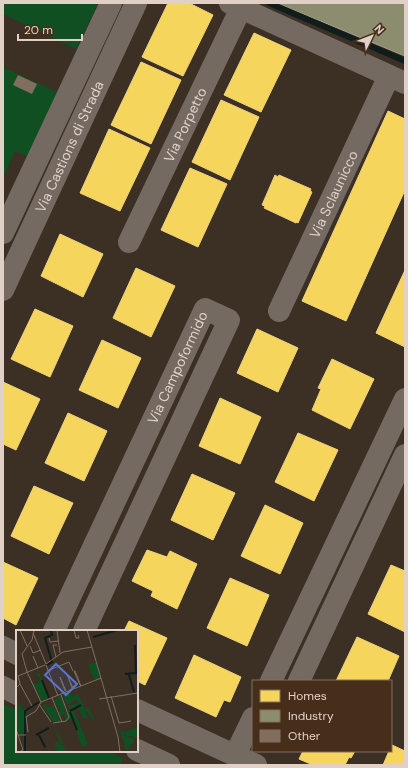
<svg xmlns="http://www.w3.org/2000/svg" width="408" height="768" font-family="'DM Sans',sans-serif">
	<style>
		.green { fill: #104f21 }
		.homes { fill: #f6d55c; stroke: #efd47c }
		.industry { fill: #8c8c6e; stroke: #a5a088 }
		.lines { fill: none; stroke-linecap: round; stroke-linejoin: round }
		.stream { stroke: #0f1d1d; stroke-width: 6 }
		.building { fill: #816e5e }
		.street { stroke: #746a61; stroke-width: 22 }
		.labels { text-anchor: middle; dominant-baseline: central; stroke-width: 4; stroke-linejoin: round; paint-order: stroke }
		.street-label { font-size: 14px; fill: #e0d0c5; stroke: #462e1a }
		.inset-river { fill: none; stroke: #0f1d1d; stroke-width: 2 }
		.inset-road { fill: none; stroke: #7e6f64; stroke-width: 1 }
		.view { fill: #5875d2; fill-opacity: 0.15; stroke: #5875d2; stroke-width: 2 }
		.inset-edge { fill: none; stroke: #e0d0c5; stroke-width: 2 }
	</style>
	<rect width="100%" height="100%" fill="#3c2f24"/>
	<!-- green -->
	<g class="green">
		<polygon points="3,3 98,3 76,49 3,14"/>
		<polygon points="3,67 57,92 31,158 15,151 3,178"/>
		<polygon points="3,704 17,710 17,751 108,751 123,758 120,765 3,765"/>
	</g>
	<!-- homes -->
	<g class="homes">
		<polygon points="168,3 189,3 213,15 183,76 142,57"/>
		<polygon points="254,33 291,50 261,112 224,95"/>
		<polygon points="141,62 181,80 151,144 111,125"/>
		<polygon points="221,100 259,117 230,180 192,162"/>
		<polygon points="388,111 405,119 405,190 346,321 302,301"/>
		<polygon points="109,129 150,148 120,211 80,193"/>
		<polygon points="190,168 227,184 198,247 161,230"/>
		<polygon points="275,175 278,177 279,175 311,189 310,191 312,192 298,223 296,222 296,223 264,208 265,206 262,205"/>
		<polygon points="60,234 103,254 83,297 41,276"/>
		<polygon points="136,268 175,286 151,337 113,318"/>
		<polygon points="405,270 405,347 376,333"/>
		<polygon points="35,309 73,326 50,377 11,359"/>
		<polygon points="257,329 298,348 278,392 237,373"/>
		<polygon points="102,340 141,358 118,408 79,390"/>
		<polygon points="332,359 374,379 350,429 312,410 321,389 318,388"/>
		<polygon points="3,382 40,399 16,450 3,444"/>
		<polygon points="220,398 261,417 240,464 199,446"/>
		<polygon points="68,413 107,431 84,481 45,463"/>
		<polygon points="298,433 338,450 314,501 275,482"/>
		<polygon points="192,474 235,493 213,540 171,520"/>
		<polygon points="34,486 73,503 49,554 11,536"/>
		<polygon points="265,505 303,523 280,574 241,556"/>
		<polygon points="147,550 167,557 170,551 197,564 177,609 151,596 153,591 132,581"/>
		<polygon points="3,562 38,578 16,625 3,618"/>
		<polygon points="391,565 405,571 405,632 368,614"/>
		<polygon points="230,578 269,595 247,646 207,628"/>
		<polygon points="129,621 167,638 145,685 137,681 137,631 124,631"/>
		<polygon points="357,637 399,656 388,681 336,681"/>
		<polygon points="194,655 241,677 230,702 224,700 216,717 175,698"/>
		<polygon points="392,745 405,751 405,765 383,765 389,751 391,751"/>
		<polygon points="303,751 355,751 351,758 349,757 345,765 313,765 299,759"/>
	</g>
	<!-- industry -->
	<polygon class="industry" points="277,3 405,3 405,56"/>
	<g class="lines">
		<!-- stream -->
		<polyline class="stream" points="269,3 405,61"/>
	</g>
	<!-- building -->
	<polygon class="building" points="18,75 37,84 32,94 13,85"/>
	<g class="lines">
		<!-- street -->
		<g class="street">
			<polyline points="230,3 405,83"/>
			<polyline points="3,233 111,3"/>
			<path id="s1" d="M129 242 241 8"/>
			<path id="s2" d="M3 290 136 3"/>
			<path id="s3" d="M279 311 389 76"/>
			<path id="s4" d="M54 631 205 309 229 320 84 631"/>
			<polyline points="3,647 17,654"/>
			<polyline points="271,681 405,399"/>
			<polyline points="299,681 405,455"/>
			<polyline points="3,687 17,694"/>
			<polyline points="137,710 256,765"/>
			<polyline points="137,750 169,765"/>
			<polyline points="235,755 253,718"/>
		</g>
	</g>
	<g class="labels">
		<!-- street labels -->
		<g class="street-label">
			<text stroke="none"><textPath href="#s1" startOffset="130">Via Porpetto</textPath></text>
			<text stroke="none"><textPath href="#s2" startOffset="158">Via Castions di Strada</textPath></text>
			<text stroke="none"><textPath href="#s3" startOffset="129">Via Sclaunicco</textPath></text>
			<text stroke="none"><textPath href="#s4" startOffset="291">Via Campoformido</textPath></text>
		</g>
	</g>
	<!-- overview -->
	<g transform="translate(16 630)">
		<rect width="122" height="122" fill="#3c2f24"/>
		<path d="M80 32 84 47 78 50 72 35ZM23 42 33 67 26 71 17 54H23L24 48 20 44ZM53 62 56 66 62 64 69 80 73 78 80 93 70 81 71 87 67 89 62 77 57 79 72 114 66 117 56 88 49 93 53 81 56 80 51 76 62 74 60 69 51 75 47 64ZM45 65 46 71 44 73 47 72 50 77 46 79 50 78 48 82 52 83 50 90 48 84 44 86 43 82 45 81 38 71ZM0 69 6 79 12 78 9 80 8 98 11 102 7 104 2 103 0 97ZM26 73 33 77 38 75 39 78 36 80 39 79 42 85 39 87 42 86 44 92 36 91ZM122 97V106L119 107 111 106 104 101 109 102ZM103 99 109 106 119 109 111 122ZM40 102H42L50 122H42L38 113 41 112 45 116Z" fill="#104f21"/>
		<path class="inset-river" d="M77 7 101 0M31 35 36 32 29 8 36 5 35 0M109 44 120 43 119 15M113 45 118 62M26 50 33 68M54 81 65 75M54 82 61 100M20 105 33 98M23 105 29 117M9 122V81L23 72"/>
		<path class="inset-road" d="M4 0 11 16M18 0 16 10 6 24 11 42 25 72M41 0 44 23M58 0 60 8H63L62 5M71 0 102 107 104 122M17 3 30 34M33 8 34 12 43 11M14 16 17 23 25 20M17 26 22 38M40 27 37 15H41M30 34 47 22 76 17M30 35 42 66M31 41 53 32 57 41M58 41H59L65 56 64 55ZM4 54 16 76M0 58 4 54 2 46 29 35M56 58 51 44 57 58M49 61 44 47 50 61M95 66 103 93 115 91M36 68 46 92M83 69 122 63M23 74 35 92M10 86 12 102M10 87 20 81 25 72 85 48M37 93 50 91 53 87 45 65M0 99 2 105H10M2 105 7 120 3 122"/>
		<path class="view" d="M40 34 61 54 50 65 29 45Z"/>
		<rect width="122" height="122" class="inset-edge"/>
	</g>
	<!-- border -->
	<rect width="408" height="768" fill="none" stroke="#e0d0c5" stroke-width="8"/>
	<!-- legend -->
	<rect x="252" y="680" width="140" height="72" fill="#462e1a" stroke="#846f5e"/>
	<rect x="260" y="690" width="20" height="12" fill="#f6d55c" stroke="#846f5e"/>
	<text x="288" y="700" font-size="12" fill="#e0d0c5">Homes</text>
	<rect x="260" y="710" width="20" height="12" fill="#8c8c6e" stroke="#846f5e"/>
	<text x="288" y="720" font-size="12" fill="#e0d0c5">Industry</text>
	<rect x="260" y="730" width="20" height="12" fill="#816e5e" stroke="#846f5e"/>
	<text x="288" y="740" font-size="12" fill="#e0d0c5">Other</text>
	<!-- north arrow -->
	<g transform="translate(372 36) rotate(47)" stroke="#462e1a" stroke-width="3" paint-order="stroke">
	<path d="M0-3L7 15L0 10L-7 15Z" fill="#e0d0c5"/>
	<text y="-6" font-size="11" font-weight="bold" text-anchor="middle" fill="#e0d0c5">N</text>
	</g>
	<!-- scale -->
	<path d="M18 34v6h64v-6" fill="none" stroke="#e0d0c5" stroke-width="2"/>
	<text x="24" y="34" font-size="12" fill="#e0d0c5" stroke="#462e1a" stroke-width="3" paint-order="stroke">20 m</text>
</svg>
